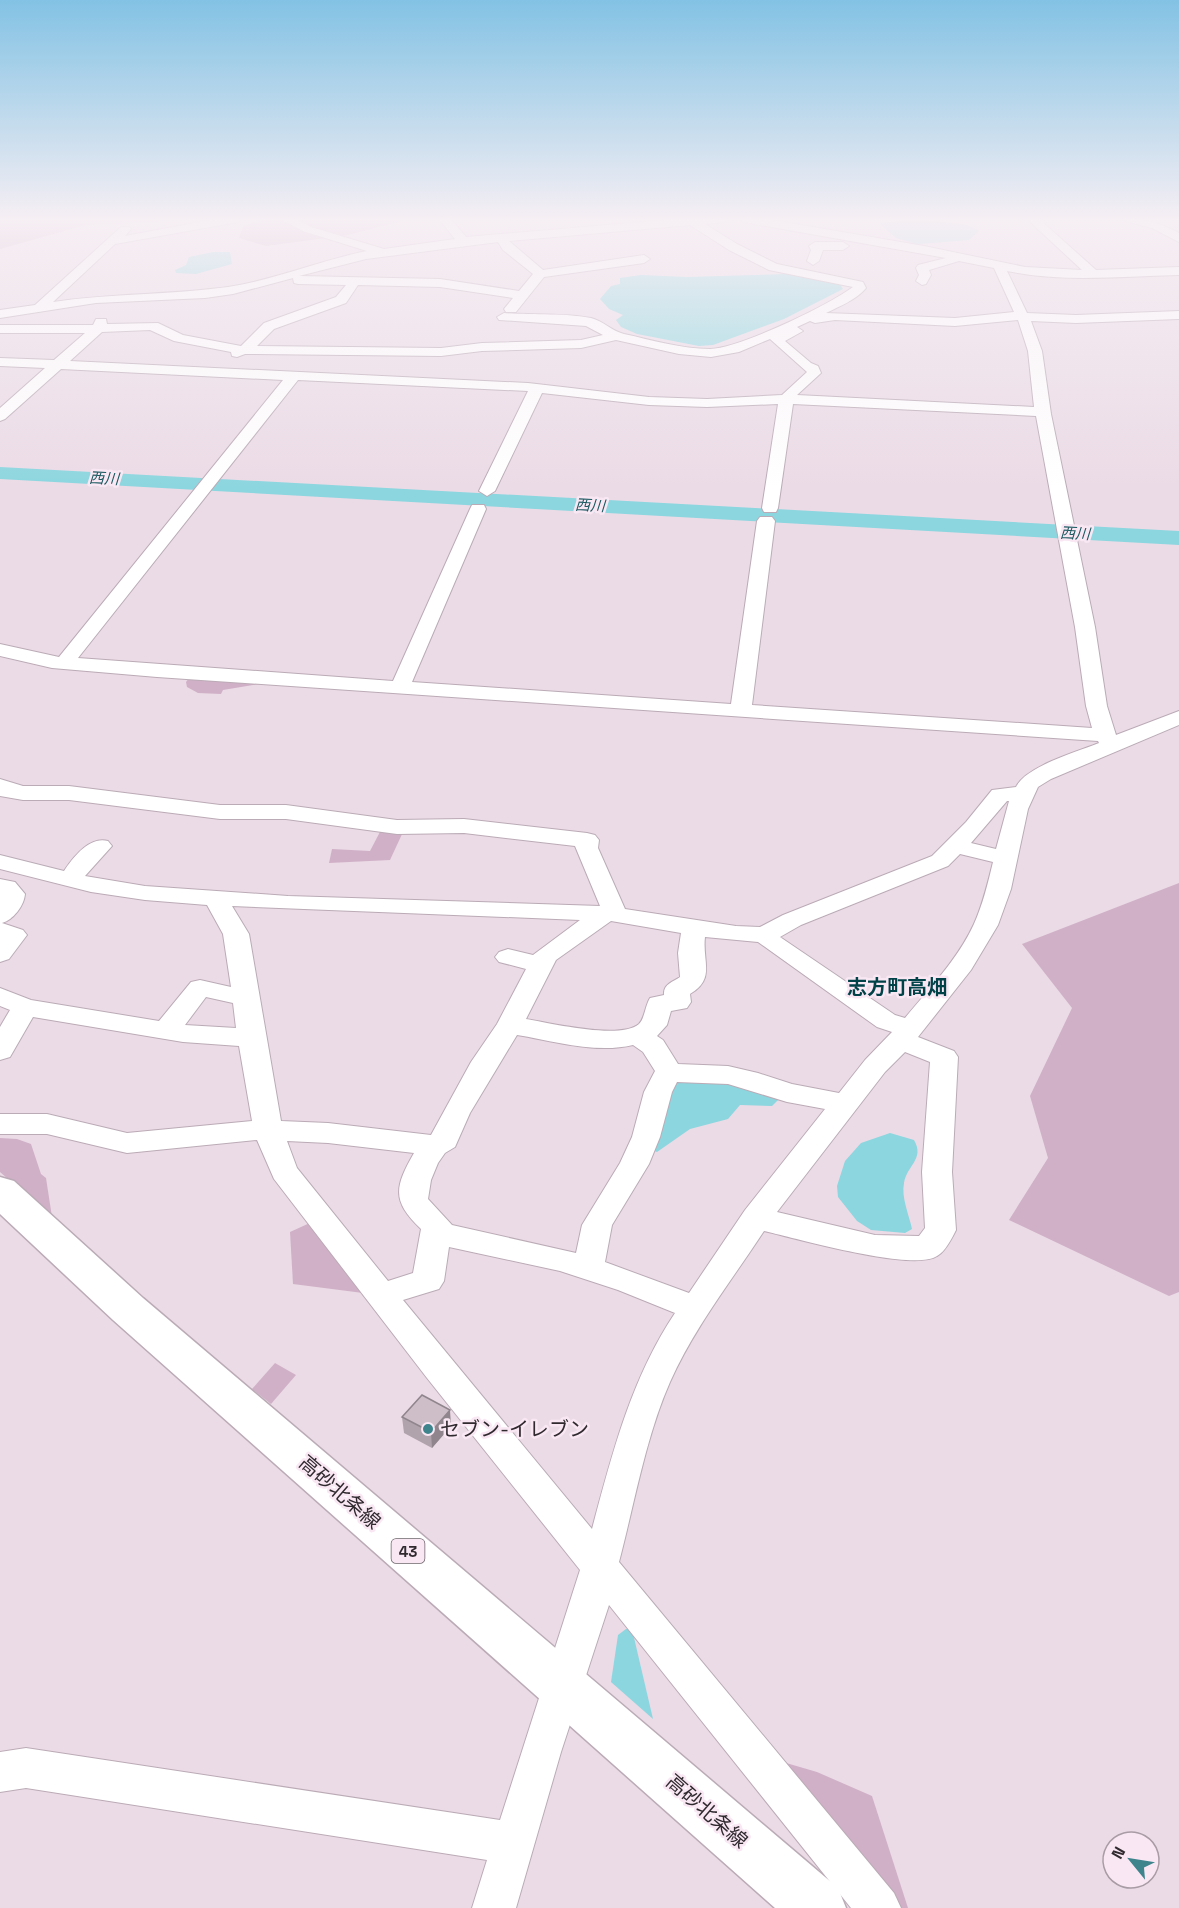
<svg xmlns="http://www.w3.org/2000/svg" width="1179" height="1908" font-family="'Space Grotesk','Noto Sans JP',sans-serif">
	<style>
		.green { fill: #d0b0c7 }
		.water { fill: #8cd6df }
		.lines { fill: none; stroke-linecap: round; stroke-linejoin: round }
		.river { fill: #8cd6df; fill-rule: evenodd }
		.minor-casing { stroke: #bbabb6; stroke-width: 2 }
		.major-casing { stroke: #bbabb6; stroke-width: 3 }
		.minor { fill: #fff; fill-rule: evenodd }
		.major { fill: #fff; fill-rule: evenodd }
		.wall { fill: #b0a3ac }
		.shaded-wall { fill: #90858c }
		.building { fill: #cdbec8; stroke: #90858c; stroke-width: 1.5 }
		.poi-dot { fill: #3d848d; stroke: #f9e8f4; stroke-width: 2 }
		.labels { text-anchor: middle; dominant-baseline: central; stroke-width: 5; stroke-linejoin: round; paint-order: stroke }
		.far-water-label { font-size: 15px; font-style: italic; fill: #1b5960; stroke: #f9e8f4 }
		.shield { fill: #f9e8f4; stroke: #6c636a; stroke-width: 1.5 }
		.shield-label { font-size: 15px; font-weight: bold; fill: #302a2f }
		.quarter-label { font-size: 20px; font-weight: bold; fill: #004248; stroke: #f9e8f4 }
		.near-poi-label { font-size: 20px; fill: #302a2f; stroke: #f9e8f4; text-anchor: start }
		.near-street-label { font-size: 20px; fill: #302a2f; stroke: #f9e8f4 }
	</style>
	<rect width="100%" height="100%" fill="#ebdbe6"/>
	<!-- green -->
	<g class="green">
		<polygon points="0,219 170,219 158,222 86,225 0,249"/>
		<polygon points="266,219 409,219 348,235 266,246 239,238 243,226"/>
		<polygon points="190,677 271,682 223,690 221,694 198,693 187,687 186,682"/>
		<polygon points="381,830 403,832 390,860 329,863 332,849 370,851"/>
		<polygon points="1179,883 1179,1292 1169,1296 1009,1220 1048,1158 1030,1096 1072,1008 1022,944"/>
		<polygon points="0,1138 17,1139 31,1144 41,1174 46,1178 52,1217 0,1172"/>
		<polygon points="312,1222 363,1293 293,1284 290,1232"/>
		<polygon points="275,1363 296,1375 271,1404 252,1389"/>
		<polygon points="776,1760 817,1772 872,1796 908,1908 894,1908"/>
	</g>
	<!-- water -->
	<g class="water">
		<polygon points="919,219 967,225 979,231 969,240 917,244 896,238 879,223"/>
		<polygon points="213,252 230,252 232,264 196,274 176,273 175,270 186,265 189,257"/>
		<polygon points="788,274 839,283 843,289 784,319 713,345 699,346 637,334 621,327 616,320 623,315 609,309 600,299 611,286 620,284 620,278 641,275 687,277"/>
		<polygon points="673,1080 737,1082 779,1099 772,1106 740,1105 728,1119 690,1129 657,1152 649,1149"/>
		<path d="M890 1133 914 1140C925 1159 907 1165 904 1183 901 1197 909 1215 912 1229L905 1233 871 1230 857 1221 838 1197 837 1186 845 1161 861 1143Z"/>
		<polygon points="626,1629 632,1629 653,1719 611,1682 618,1635"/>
	</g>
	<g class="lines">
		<!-- river -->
		<polygon class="river" points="0,467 1179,531 1179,545 0,479"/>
		<!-- minor casing -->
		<g class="minor-casing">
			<g id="minor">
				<path d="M216 219H243L238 222 115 244 53 302C112 293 170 295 228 287 275 280 321 260 367 251L303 231 281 219H296L311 227 384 249 455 239 439 219H451L466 237 678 219H729L724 222 705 224 737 244 777 264 863 282 866 288C856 300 840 306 826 313L955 318 1014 312 994 268 959 261 929 270 931 275 926 284 922 285 916 281 919 275 916 268 918 265 946 258 743 222 738 219H766L924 246 1025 267 1082 270 1027 219H1039L1096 270 1179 267V275C1122 276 1063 283 1007 271L1027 313 1076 315 1179 311V319L1076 323 1031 321 1042 351 1051 414 1095 627 1107 706 1116 735 1179 711V725L1051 779 1038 787 1028 809 1011 889 998 925 971 970 918 1037 954 1051 958 1057 952 1172 956 1230C952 1238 945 1252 937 1256 913 1272 795 1238 764 1231 732 1280 694 1328 670 1382 646 1436 634 1505 619 1562L894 1893 901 1908H851L609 1605 561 1752 516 1908H472L487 1860 26 1788 0 1792V1752L26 1748 500 1820 580 1570 427 1378 274 1179 257 1140 127 1153 47 1134H0V1114H47L127 1133 252 1121 239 1046 183 1042 33 1017 10 1057 0 1060V1027L10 1010 0 1006V988L31 1000 159 1021 191 982 200 980 231 987 223 934 207 905 145 900 91 892 0 869V855L64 871C74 856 90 836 108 841L112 846 85 876 145 886 288 896 600 906 575 846 464 833 397 834 286 819H220L69 800H23L0 796V779L23 786H69L220 805H286L397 820 464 819 587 833 595 835 599 840 598 848 625 909 736 926 760 927 783 915 932 856 966 822 992 790 1016 787C1026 766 1077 752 1099 743L1098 741 157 677 52 668 0 656V644L59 657 283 380 61 369 5 419 0 421V408L45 368 0 366V358L54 360 85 333H0V325H93L96 319H106L107 324 158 323 183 335 241 346 264 323 336 297 346 285 298 284 294 283 293 278 233 294 205 298 96 303 0 318V310L35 305 121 227H129L131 229 125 236ZM690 225 729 250 769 270 853 287C827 306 740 348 710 349 682 349 652 340 624 334 612 331 603 321 591 318 567 313 530 315 504 313L497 317 499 320 586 326 603 335 581 340 482 343 441 348 257 346 274 329 346 303 358 285 440 287 513 298 504 309 506 312H516L544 277 644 263 650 259 644 255 543 270 509 241ZM498 242 503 250 533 274 519 291 440 279 299 276 366 259ZM835 320 955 326 1018 320 1028 351 1034 407 797 395 821 373 818 366 811 363 785 341 803 331 797 327 810 321 815 323ZM150 330 174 341 231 352 232 356 237 357 245 354 441 356 482 351 581 348 616 340 679 354 711 357 739 352 770 339 807 372 782 395 707 399 649 397 528 383 70 361 102 332ZM298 380 528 391 479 491 487 496 495 491 542 393 649 405 707 407 778 404 762 508 764 512H776L778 508 793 404 1036 416 1075 627 1086 706 1092 728 752 705 775 521 772 517H760L757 521 731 704 412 682 486 509 484 505H472L470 509 393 681 78 658ZM1007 801H1009L996 849 971 843ZM960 854 993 862C988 883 983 904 974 924 958 959 929 989 905 1018L895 1015 780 937 801 925 948 866ZM232 906 580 920 533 955 508 949 499 952 495 957 499 962 526 969 497 1024 471 1062 431 1135 328 1123 281 1121 249 934ZM611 921 681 933 678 953 680 977C673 982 663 984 664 995L650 998C645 1006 645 1018 639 1024 620 1040 550 1023 526 1019L556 960ZM705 937 758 942 877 1027 892 1032 865 1060 839 1093 792 1084 758 1073 728 1066 678 1064 663 1040 657 1036 667 1025 671 1011 687 1008 691 1002 690 994C716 979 702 961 705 937ZM206 997 233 1003 236 1028 185 1025ZM517 1035C554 1041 596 1054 633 1045L643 1052 655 1071 644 1092 632 1137 620 1163 582 1225 576 1253 452 1225 428 1199 431 1180 438 1163 445 1153 455 1147 470 1113ZM905 1052 930 1062 922 1172 925 1228 919 1236 875 1235 777 1212 885 1072ZM677 1082 728 1084 787 1102 825 1109 745 1210 689 1293 605 1262 612 1225 649 1164 660 1137 672 1092ZM287 1141 328 1143 414 1153C394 1188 392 1201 421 1229L413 1273 388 1281 297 1168ZM449 1247 560 1271 618 1290 675 1313C631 1379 612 1454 592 1529L403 1300 439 1289 444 1281Z"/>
				<path d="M1118 219C1144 219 1156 221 1179 233V242L1152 228Z"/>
				<polygon points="815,242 843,242 849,246 843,250 823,250 819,261 813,265 807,261 811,250 809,246"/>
				<path d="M0 879 15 882 25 894C24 906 13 920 2 923L23 930 27 935 9 959 0 962Z"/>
			</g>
		</g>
		<!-- major casing -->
		<g class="major-casing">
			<polygon id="major" points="0,1177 14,1181 143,1298 838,1888 846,1908 775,1908 113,1320 0,1214"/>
		</g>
		<!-- minor -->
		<use href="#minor" class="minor"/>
		<!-- major -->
		<use href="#major" class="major"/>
	</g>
	<!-- wall -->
	<polygon class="wall" points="402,1417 451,1426 432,1448 404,1433"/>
	<!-- shaded-wall -->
	<polygon class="shaded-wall" points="450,1410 451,1426 432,1448 431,1432"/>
	<!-- building -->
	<polygon class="building" points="422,1395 450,1410 431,1432 402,1417"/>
	<!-- sky -->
	<linearGradient id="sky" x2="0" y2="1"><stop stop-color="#83c2e4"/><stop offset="0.45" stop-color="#f6eff4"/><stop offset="1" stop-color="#f6eff4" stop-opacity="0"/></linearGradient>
	<rect width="1179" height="487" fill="url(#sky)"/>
	<!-- markers -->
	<circle class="poi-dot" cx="428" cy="1429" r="6"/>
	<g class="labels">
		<!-- far-water labels -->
		<g class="far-water-label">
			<text transform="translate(104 478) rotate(3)">西川</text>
			<text transform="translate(590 505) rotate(3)">西川</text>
			<text transform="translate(1075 533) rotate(3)">西川</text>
		</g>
		<!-- shield labels -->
		<rect class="shield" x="391.5" y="1539" width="33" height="24" rx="4.5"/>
		<g class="shield-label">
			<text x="408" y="1551">43</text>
		</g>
		<!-- quarter labels -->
		<g class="quarter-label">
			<text x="897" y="987">志方町高畑</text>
		</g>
		<!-- near-poi labels -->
		<g class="near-poi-label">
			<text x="440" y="1429">セブン-イレブン</text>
		</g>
		<!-- near-street labels -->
		<g class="near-street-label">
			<text transform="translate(340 1492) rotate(41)">高砂北条線</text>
			<text transform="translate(707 1811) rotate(41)">高砂北条線</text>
		</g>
	</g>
	<!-- north arrow -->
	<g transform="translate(1131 1860) rotate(300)"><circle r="28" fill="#f9e8f4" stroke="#a99ca5" stroke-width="1.5"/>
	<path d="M0-4.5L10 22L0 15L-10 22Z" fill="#3d848d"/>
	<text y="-9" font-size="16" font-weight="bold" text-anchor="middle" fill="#302a2f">N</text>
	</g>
</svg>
